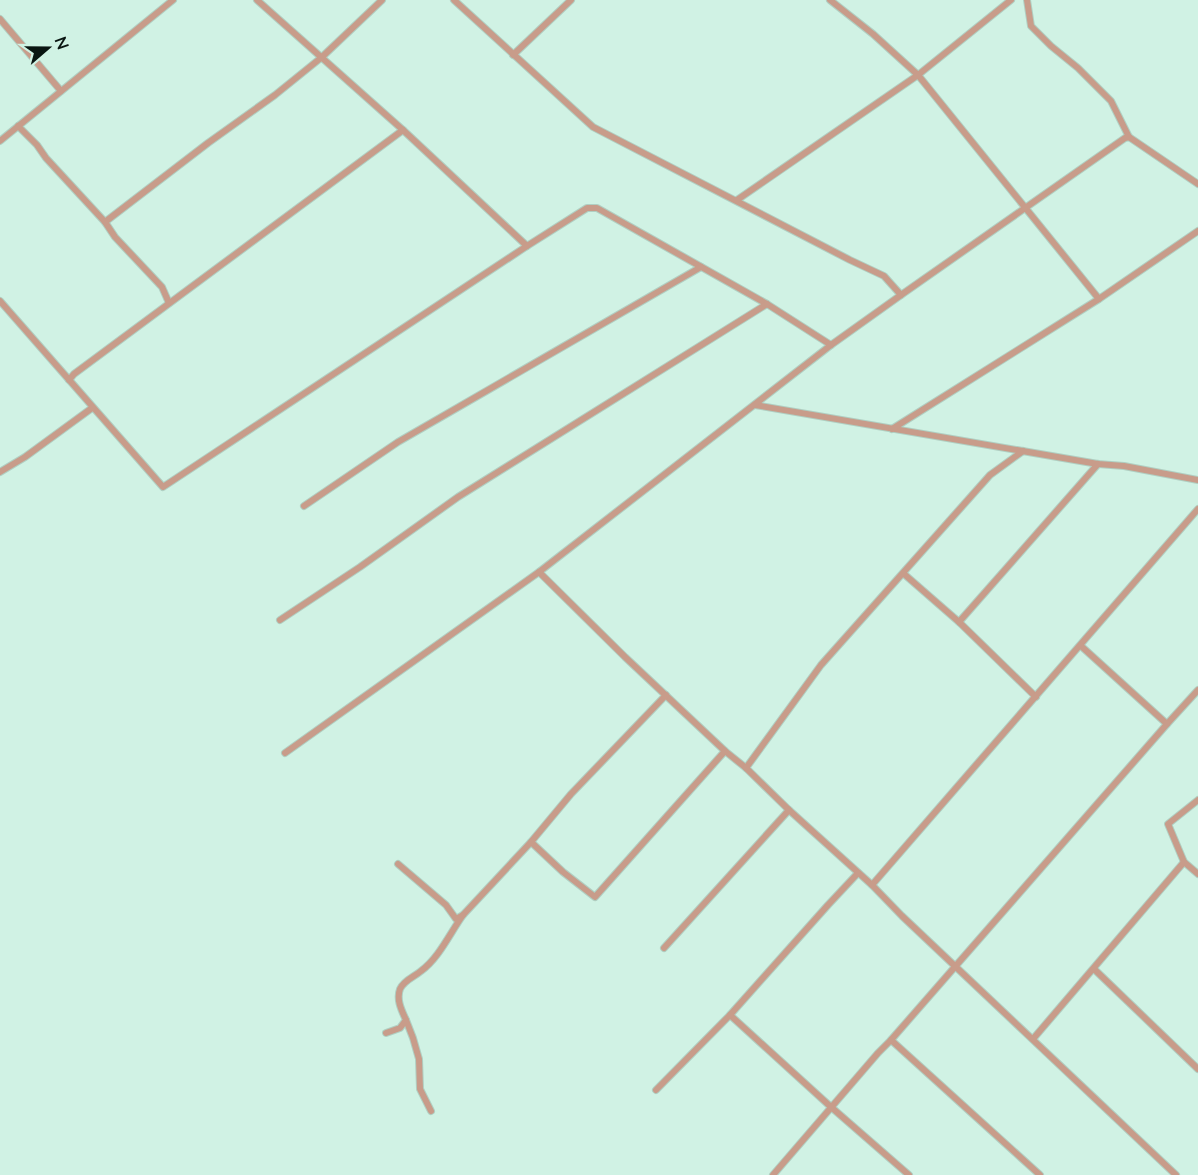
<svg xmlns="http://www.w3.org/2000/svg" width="1198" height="1175" font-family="Lato,sans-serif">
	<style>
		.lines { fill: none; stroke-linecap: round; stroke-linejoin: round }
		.street-casing { stroke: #b0cfc2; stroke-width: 8 }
		.street { stroke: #c89c8a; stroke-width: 6 }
	</style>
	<rect width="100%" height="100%" fill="#d0f2e4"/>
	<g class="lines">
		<!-- street casing -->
		<g class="street-casing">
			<g id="street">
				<polyline points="257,0 403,130 527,246"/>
				<polyline points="454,0 593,127 850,260 884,276 901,295"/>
				<polyline points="830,0 873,34 918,75 1099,299"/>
				<polyline points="1027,0 1031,26 1051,46 1078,68 1111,101 1129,137"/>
				<polyline points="0,19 61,91"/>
				<polyline points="513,55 571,0"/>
				<polyline points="18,126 37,145 46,158 105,222 115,237 162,287 169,303"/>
				<polyline points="0,141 173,0"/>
				<polyline points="737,200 918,75 1011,0"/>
				<polyline points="105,222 208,143 275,95 322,57 382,0"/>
				<polyline points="0,301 163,487 527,246 587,208 597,208 767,304 831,345"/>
				<polyline points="69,380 74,374 403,130"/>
				<polyline points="755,405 1098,464 1124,466 1198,480"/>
				<polyline points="892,429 1099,299 1198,231"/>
				<polyline points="0,472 25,457 92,408"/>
				<polyline points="304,506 398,442 701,267"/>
				<polyline points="539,572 625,657 725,751 746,768 789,810 872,885 902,916 1176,1175"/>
				<polyline points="904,574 959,622 1036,697"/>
				<polyline points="280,620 360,567 458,497 767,304"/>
				<polyline points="959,622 1098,464"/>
				<polyline points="1167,724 1198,690"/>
				<polyline points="285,753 539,572 831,345 901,295 1125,138 1129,137 1198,184"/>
				<polyline points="746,768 821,665 990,475 1023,451"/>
				<polyline points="1198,800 1168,824 1184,862 1198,874"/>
				<polyline points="531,842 563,872 595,897 725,751"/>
				<polyline points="872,885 1198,509"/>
				<polyline points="463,915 531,842 571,794 666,695"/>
				<polyline points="664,948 789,810"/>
				<polyline points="1094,969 1198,1069"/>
				<polyline points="730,1015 831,1107 909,1175"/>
				<polyline points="406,1020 413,1038 419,1059 420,1089 431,1111"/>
				<path d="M386 1033 400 1028 406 1020C402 1011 396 1000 400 989 404 980 414 977 421 971 439 958 450 933 463 915L456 919 446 905 398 864"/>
				<polyline points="1033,1039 1184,862"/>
				<polyline points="891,1040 1040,1175"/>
				<polyline points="656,1090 730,1015 828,905 858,873"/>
				<polyline points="773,1175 878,1053 891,1040 1167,724 1081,646"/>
			</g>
		</g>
		<!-- street -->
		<use href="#street" class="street"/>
	</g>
	<!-- north arrow -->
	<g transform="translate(48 48) rotate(70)" stroke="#d0f2e4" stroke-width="4.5" paint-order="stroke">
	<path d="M0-4.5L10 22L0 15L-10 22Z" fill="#091511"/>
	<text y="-9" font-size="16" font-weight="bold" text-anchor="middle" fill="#091511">N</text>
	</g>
</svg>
